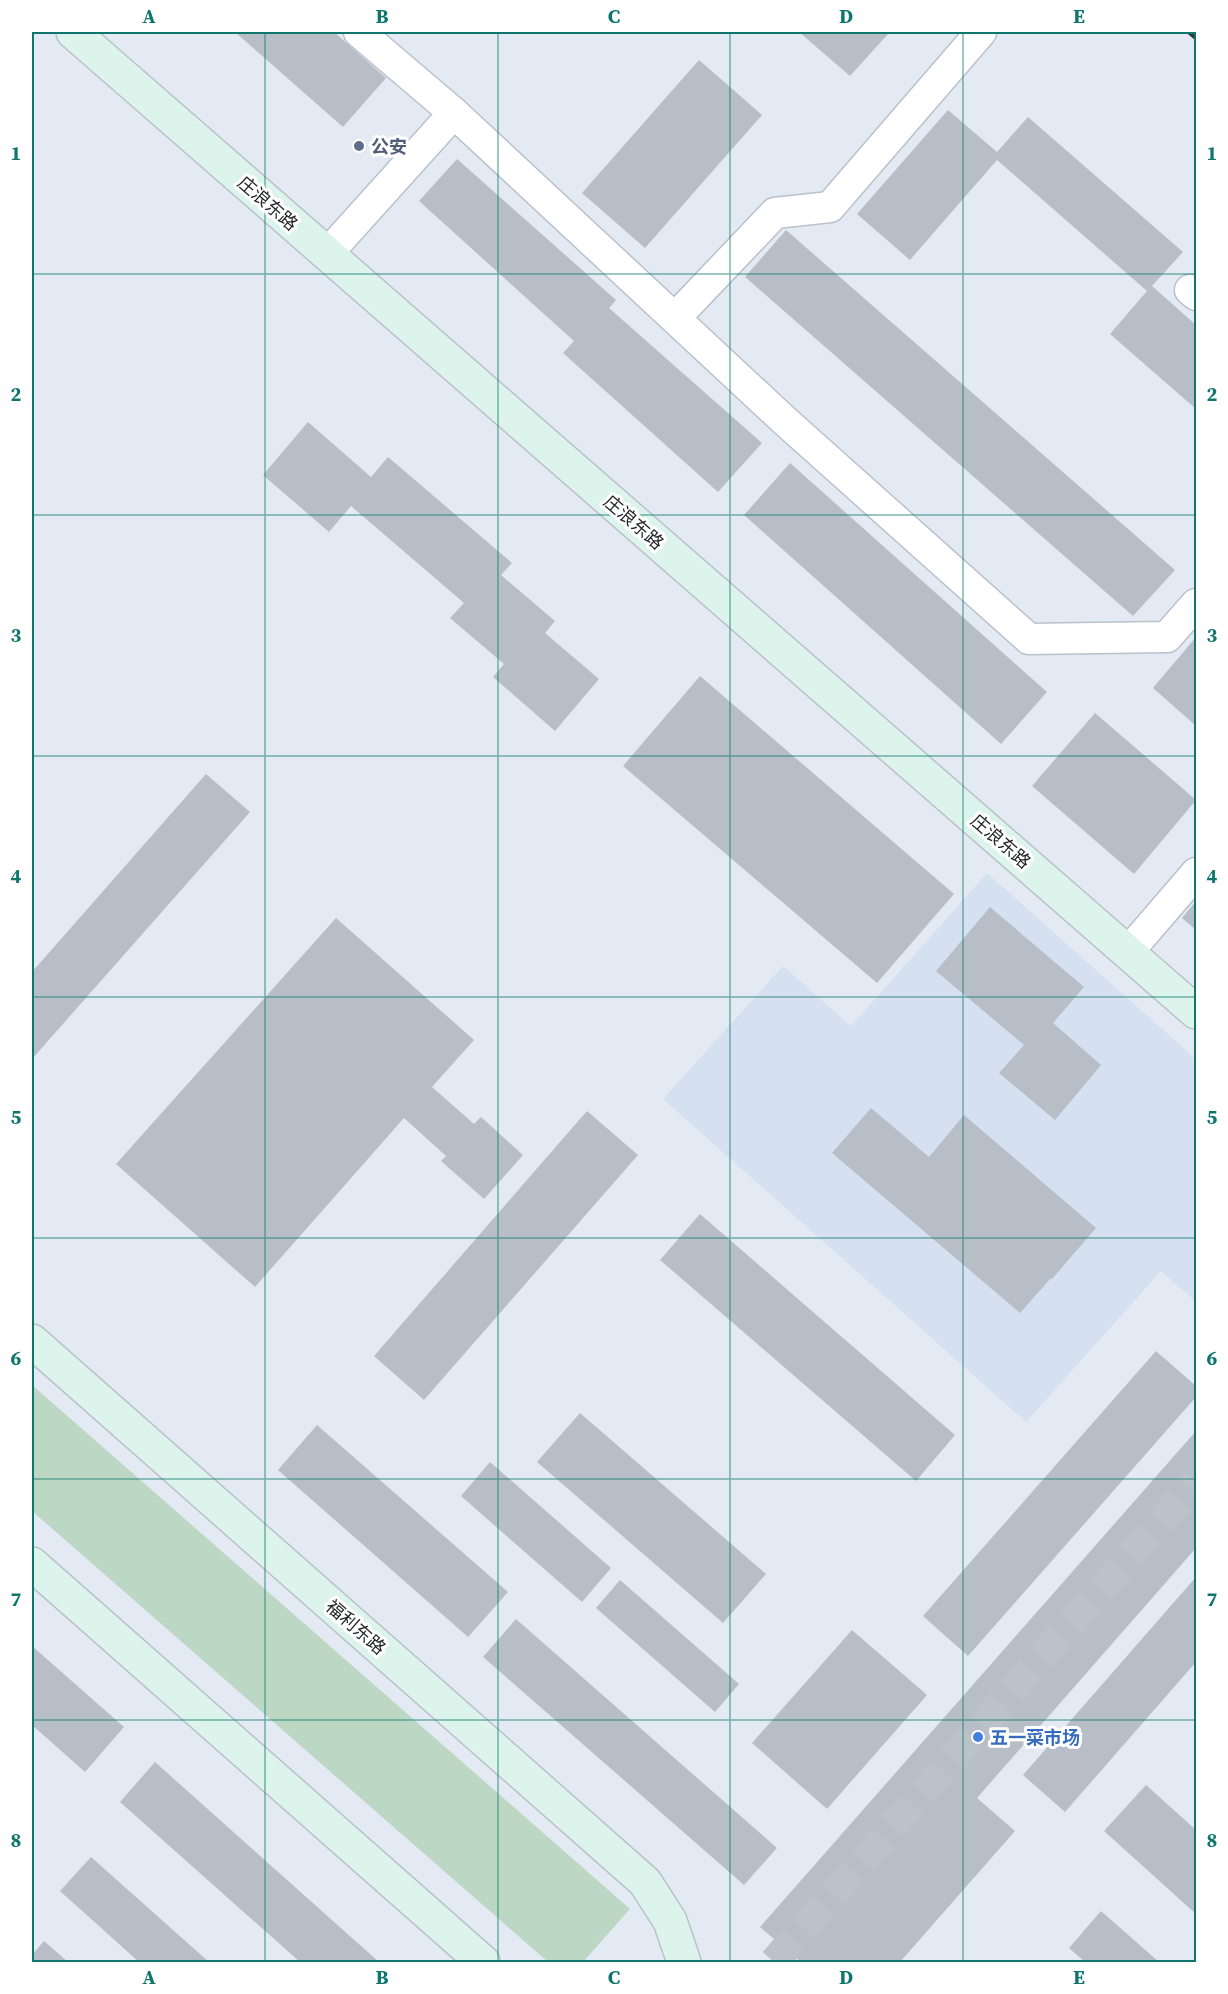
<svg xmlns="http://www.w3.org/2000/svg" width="1228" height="1994" font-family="'Source Serif 4','Noto Sans SC',serif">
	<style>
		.built { fill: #d5e1f0 }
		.green { fill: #bcd8c4 }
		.building { fill: #b8bec7 }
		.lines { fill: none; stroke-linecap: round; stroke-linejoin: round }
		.street-tunnel { stroke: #bcc2c9; stroke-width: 30; stroke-dasharray: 30 15; stroke-linecap: butt }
		.street-casing { stroke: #bac1ca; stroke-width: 33 }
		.secondary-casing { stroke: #bac1ca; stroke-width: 36 }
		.street { stroke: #fff; stroke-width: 30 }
		.secondary { stroke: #dcf4eb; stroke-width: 33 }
		.rail { stroke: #35373b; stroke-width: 4.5 }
		.grid { fill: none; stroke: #0f766e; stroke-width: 1.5; stroke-opacity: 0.55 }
		.service-dot { fill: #5c6f8a; stroke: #fff; stroke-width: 2 }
		.shop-dot { fill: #3f7fe0; stroke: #fff; stroke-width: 2 }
		.labels { text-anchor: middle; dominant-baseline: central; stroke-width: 6; stroke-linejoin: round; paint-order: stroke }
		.service-label { font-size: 18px; font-weight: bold; fill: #4e5e75; stroke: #fff; text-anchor: start }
		.street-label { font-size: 18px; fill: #1e2023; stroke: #fff }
		.shop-label { font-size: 18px; font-weight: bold; fill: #366cbe; stroke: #fff; text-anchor: start }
		.neatline { fill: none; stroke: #0f766e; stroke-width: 2 }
		.grid-label { font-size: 20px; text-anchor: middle; font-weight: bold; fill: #0f766e }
	</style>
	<rect width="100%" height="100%" fill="#e4eaf3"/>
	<!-- built -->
	<polygon class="built" points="987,873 1196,1059 1196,1302 1161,1271 1026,1422 663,1099 783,966 851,1026"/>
	<!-- green -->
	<polygon class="green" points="32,1385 630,1909 583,1962 548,1962 32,1511"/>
	<!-- building -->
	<g class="building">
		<polygon points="235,32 334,32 386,78 343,127"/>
		<polygon points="799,32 886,32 888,34 850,76"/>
		<polygon points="699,60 762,115 645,248 582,193"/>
		<polygon points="948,110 997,152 1028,117 1183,252 1152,286 1196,325 1196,409 1110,334 1147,291 997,160 910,260 857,214"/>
		<polygon points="457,159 616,300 609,308 762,443 718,492 563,353 574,341 419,201"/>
		<polygon points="786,230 1175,570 1133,616 745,277"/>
		<polygon points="308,422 371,477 388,457 512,563 501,575 555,621 545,633 599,679 555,731 493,677 504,664 450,618 464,603 351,506 329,532 263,475"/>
		<polygon points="790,463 1047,692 1001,744 744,515"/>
		<polygon points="1196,637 1196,726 1153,688"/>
		<polygon points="700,676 954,894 877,983 623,766"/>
		<polygon points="1095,713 1196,800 1134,874 1032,786"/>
		<polygon points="206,774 250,812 32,1059 32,972"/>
		<polygon points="1196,901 1196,930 1182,918"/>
		<polygon points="990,907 1084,987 1053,1023 1101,1065 1055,1120 999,1073 1024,1045 936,971"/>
		<polygon points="336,918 474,1040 432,1087 474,1124 481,1117 523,1155 484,1199 441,1161 446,1156 404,1118 255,1287 116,1164"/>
		<polygon points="871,1108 929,1157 964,1115 1096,1228 1052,1279 1051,1278 1020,1313 832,1153"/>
		<polygon points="587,1111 638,1155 424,1400 374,1356"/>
		<polygon points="700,1214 955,1435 916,1481 660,1260"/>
		<polygon points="1156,1351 1196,1386 1196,1397 968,1656 923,1616"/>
		<polygon points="580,1413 766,1574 723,1623 537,1462"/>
		<polygon points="317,1425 508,1592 468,1637 278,1470"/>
		<polygon points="1196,1431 1196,1548 977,1798 1015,1831 900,1962 801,1962 760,1927"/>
		<polygon points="490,1462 611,1568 582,1602 461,1496"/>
		<polygon points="1196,1577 1196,1662 1065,1812 1023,1775"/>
		<polygon points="620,1580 739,1684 715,1712 596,1608"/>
		<polygon points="516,1619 777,1848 744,1885 483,1657"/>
		<polygon points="852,1630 927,1695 827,1809 752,1743"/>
		<polygon points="32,1646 124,1727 85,1772 32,1725"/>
		<polygon points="155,1762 379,1962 300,1962 120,1802"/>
		<polygon points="1146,1785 1196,1830 1196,1914 1104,1831"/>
		<polygon points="91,1857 209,1962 139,1962 60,1891"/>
		<polygon points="1101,1911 1159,1962 1085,1962 1069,1948"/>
		<polygon points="44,1941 68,1962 32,1962 32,1955"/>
	</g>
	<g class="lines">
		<!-- street-tunnel -->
		<polyline class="street-tunnel" points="774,1962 1196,1481"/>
		<!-- street casing -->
		<g class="street-casing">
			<g id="street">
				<polyline points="359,32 454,113 785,421 1029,639 1167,637 1196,604"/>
				<polyline points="327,254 454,113"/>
				<polyline points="1190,290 1196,295"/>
				<polyline points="675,318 775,213 830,207 981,32"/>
				<polyline points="1128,952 1196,873"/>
			</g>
		</g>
		<!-- secondary casing -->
		<g class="secondary-casing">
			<g id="secondary">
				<polyline points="73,32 1196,1012"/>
				<polyline points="32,1341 645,1882 670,1921 684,1962"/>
				<polyline points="32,1564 483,1962"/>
			</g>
		</g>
		<!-- street -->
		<use href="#street" class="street"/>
		<!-- secondary -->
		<use href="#secondary" class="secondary"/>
		<!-- rail -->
		<polyline class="rail" points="1189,32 1196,38"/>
	</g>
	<!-- grid -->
	<path class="grid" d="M265 32V1962M498 32V1962M730 32V1962M963 32V1962M32 274H1196M32 515H1196M32 756H1196M32 997H1196M32 1238H1196M32 1479H1196M32 1720H1196"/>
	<!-- markers -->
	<circle class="service-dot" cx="359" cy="146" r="6"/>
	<circle class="shop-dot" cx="978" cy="1737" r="6"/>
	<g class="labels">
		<!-- service labels -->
		<g class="service-label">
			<text x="371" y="146">公安</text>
		</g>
		<!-- street labels -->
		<g class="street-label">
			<text transform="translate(268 203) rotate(41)">庄浪东路</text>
			<text transform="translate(634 522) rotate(41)">庄浪东路</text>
			<text transform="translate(1001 841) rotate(41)">庄浪东路</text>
			<text transform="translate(356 1627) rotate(41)">福利东路</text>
		</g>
		<!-- shop labels -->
		<g class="shop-label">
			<text x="990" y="1737">五一菜市场</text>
		</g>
	</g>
	<!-- border -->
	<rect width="1228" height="1994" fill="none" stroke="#ffffff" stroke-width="66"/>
	<rect x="33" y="33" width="1162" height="1928" class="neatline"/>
	<g class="grid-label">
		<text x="149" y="23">A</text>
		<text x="382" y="23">B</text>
		<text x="614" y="23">C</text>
		<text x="846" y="23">D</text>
		<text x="1079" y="23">E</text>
		<text x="16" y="160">1</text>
		<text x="1212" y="160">1</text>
		<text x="16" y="401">2</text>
		<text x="1212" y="401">2</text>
		<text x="16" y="642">3</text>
		<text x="1212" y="642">3</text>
		<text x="16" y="883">4</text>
		<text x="1212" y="883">4</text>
		<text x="16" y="1124">5</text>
		<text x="1212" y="1124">5</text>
		<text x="16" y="1365">6</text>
		<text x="1212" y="1365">6</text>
		<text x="16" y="1606">7</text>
		<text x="1212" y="1606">7</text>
		<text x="16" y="1847">8</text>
		<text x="1212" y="1847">8</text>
		<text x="149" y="1984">A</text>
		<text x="382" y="1984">B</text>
		<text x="614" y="1984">C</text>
		<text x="846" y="1984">D</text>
		<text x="1079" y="1984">E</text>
	</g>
</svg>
